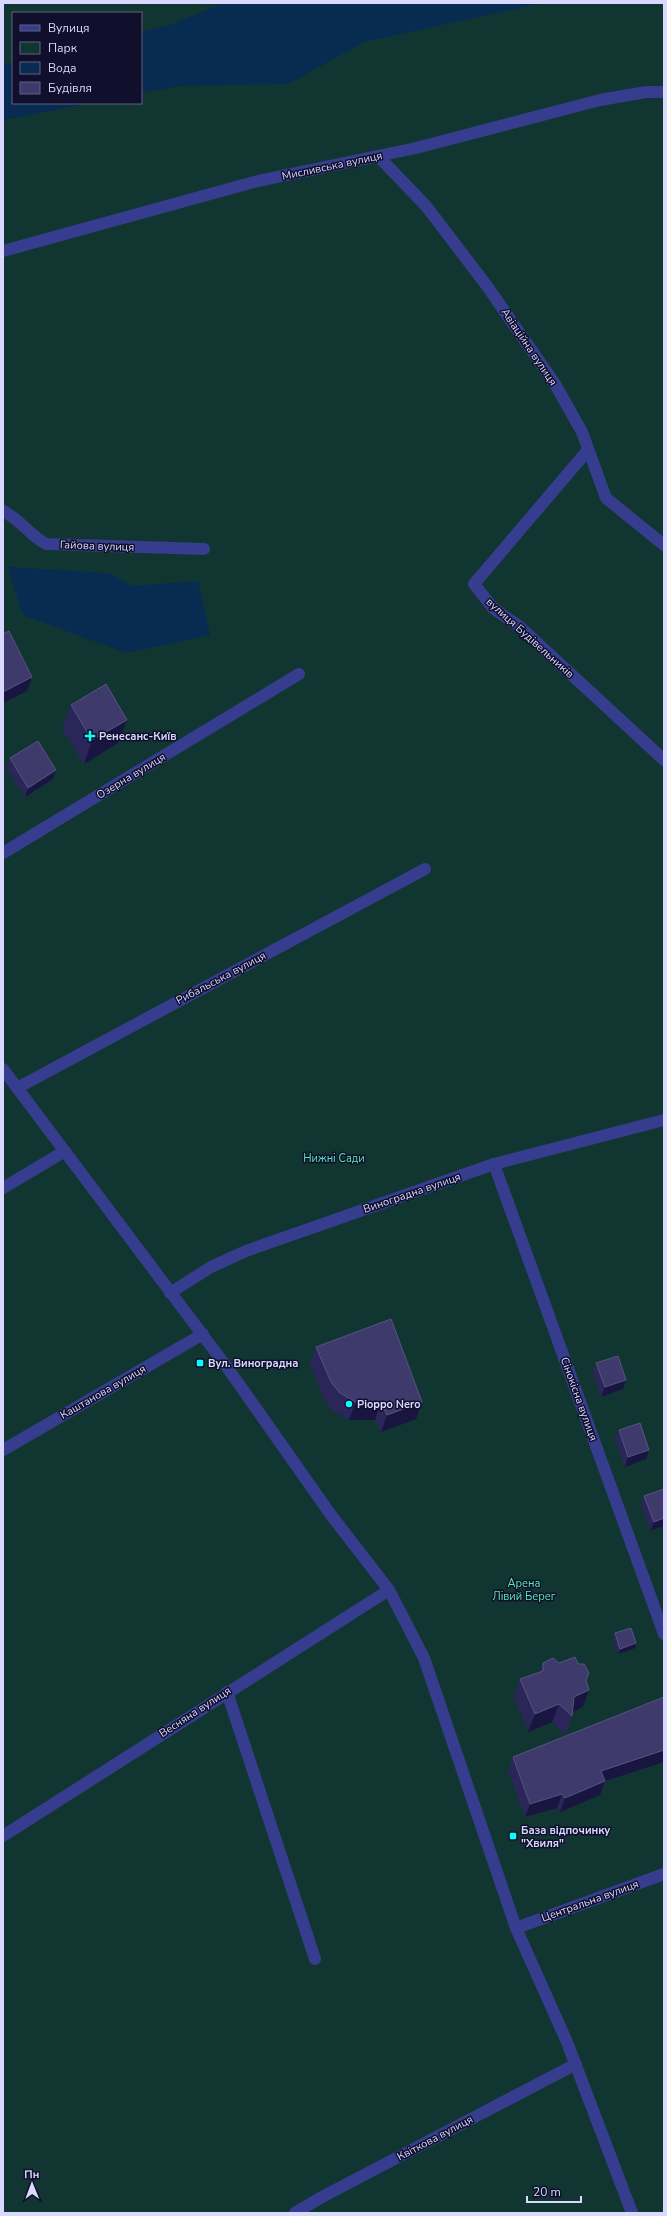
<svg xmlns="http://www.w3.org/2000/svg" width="667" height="2216" font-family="'Nunito Sans',sans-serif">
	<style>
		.green { fill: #113631; fill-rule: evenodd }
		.water { fill: #082b51 }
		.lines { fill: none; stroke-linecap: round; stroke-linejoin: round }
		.minor { stroke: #363d8e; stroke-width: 12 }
		.wall { fill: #2b265a }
		.shaded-wall { fill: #181540 }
		.building { fill: #3e3a6c; stroke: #565383 }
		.poi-dot { fill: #05fffb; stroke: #100f2c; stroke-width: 1.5 }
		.labels { text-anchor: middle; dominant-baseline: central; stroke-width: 3; stroke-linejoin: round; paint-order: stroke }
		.street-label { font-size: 11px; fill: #d9d9ff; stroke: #100f2c }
		.poi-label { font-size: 11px; font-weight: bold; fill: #d9d9ff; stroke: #100f2c; text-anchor: start }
		.park-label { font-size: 11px; fill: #5aeab5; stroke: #100f2c }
	</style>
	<rect width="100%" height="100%" fill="#100f2c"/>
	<!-- green -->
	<path class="green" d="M3 3H664V2213H3ZM13 13H141V103H13Z"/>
	<!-- water -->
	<g class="water">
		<polygon points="223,3 542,3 364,42 288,84 179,86 141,93 141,32 171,25"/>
		<polygon points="13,62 13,103 91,103 3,120 3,64"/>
		<polygon points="7,567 108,573 133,586 198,581 210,635 126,653 23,615"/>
	</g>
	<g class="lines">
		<!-- minor -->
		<g class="minor">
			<polyline points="378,156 426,206 487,286 555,384 582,432 606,498 664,545"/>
			<polyline points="3,251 254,182 416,148 600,100 646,92 664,92"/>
			<polyline points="588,450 474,584 493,608 520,627 664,760"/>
			<path d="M3 511C20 519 29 535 46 544L204 549"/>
			<polyline points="3,853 299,674"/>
			<polyline points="3,1069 229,1370 331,1515 389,1590 424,1658 516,1928 567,2042 632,2213"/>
			<polyline points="17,1088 425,869"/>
			<polyline points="494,1164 664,1634"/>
			<polyline points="3,1188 65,1151"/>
			<polyline points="170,1293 211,1267 246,1251 494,1164 664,1120"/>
			<polyline points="3,1450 203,1334"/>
			<polyline points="227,1692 315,1959"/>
			<polyline points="3,1836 389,1590"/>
			<polyline points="516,1928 664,1874"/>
			<polyline points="295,2213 322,2197 576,2064"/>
		</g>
	</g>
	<!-- wall -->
	<g class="wall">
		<polygon points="71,705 118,743 84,764 62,729"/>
		<polygon points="10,758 53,779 25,797 6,768"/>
		<polygon points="316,1347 416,1419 381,1432 375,1420 349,1420 333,1411 324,1399 310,1365"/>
		<polygon points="596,1363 623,1389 601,1397 593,1373"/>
		<polygon points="619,1430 649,1450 646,1459 625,1467 615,1439"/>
		<polygon points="664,1489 664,1526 650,1531 641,1505 644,1496"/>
		<polygon points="615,1633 636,1643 635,1648 619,1654 613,1638"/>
		<polygon points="543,1663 578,1664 586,1680 583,1707 573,1712 572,1716 566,1734 552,1722 528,1732 514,1697 520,1679 540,1672"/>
		<polygon points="513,1757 664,1762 605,1781 600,1795 560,1812 557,1808 525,1817 508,1771"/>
	</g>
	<!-- shaded-wall -->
	<g class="shaded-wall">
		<polygon points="32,677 27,691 3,703 3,692"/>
		<polygon points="127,720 118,743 84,764 92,740"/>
		<polygon points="56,770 53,779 25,797 28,788"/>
		<polygon points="626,1380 623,1389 601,1397 605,1387"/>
		<polygon points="356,1402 381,1402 375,1420 349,1420"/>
		<polygon points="422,1402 416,1419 381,1432 387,1415"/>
		<polygon points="649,1450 646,1459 625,1467 628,1457"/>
		<polygon points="664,1518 664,1526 650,1531 654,1522"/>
		<polygon points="636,1643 635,1648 619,1654 620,1649"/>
		<polygon points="589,1673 582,1691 589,1690 583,1707 569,1714 574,1697 586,1680"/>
		<polygon points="559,1704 552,1722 528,1732 535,1714"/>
		<polygon points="664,1750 664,1762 596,1784 601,1771"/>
		<polygon points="605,1781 600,1795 560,1812 565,1798"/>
		<polygon points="562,1794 557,1808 525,1817 530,1804"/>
	</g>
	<!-- building -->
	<g class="building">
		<polygon points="9,631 32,677 3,692 3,634"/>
		<polygon points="106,684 127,720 92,740 71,705"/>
		<polygon points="38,741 56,770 28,788 10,758"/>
		<polygon points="391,1319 422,1402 387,1415 381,1402 356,1402 340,1393 331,1382 316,1347"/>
		<polygon points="618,1356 626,1380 605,1387 596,1363"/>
		<polygon points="640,1423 649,1450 628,1457 619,1430"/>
		<polygon points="664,1489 664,1518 654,1522 644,1496"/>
		<polygon points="631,1628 636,1643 620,1649 615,1633"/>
		<polygon points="575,1657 578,1664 584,1664 589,1673 586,1680 589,1690 574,1697 572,1716 559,1704 535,1714 520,1679 543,1671 543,1663 553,1658 559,1663"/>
		<polygon points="664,1697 664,1750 601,1771 605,1781 565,1798 562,1794 530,1804 513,1757"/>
	</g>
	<!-- markers -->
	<g class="poi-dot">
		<path d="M88 730h4v4h4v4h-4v4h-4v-4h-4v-4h4z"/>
		<rect x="196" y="1359" width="8" height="8" rx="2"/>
		<circle cx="349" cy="1404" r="4"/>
		<rect x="509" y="1832" width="8" height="8" rx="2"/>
	</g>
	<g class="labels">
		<!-- street labels -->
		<g class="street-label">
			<text transform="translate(332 166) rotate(-12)">Мисливська вулиця</text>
			<text transform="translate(529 347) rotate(56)">Авіаційна вулиця</text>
			<text transform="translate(97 546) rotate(2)">Гайова вулиця</text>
			<text transform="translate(530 638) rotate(42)">вулиця Будівельників</text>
			<text transform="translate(131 776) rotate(-31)">Озерна вулиця</text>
			<text transform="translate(221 978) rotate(-28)">Рибальська вулиця</text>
			<text transform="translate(412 1193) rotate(-19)">Виноградна вулиця</text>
			<text transform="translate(103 1392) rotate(-30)">Каштанова вулиця</text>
			<text transform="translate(579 1399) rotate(70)">Сінокісна вулиця</text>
			<text transform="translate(195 1712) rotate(-33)">Весняна вулиця</text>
			<text transform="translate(590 1901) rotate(-20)">Центральна вулиця</text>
			<text transform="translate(435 2138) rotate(-28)">Квіткова вулиця</text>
		</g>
		<!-- poi labels -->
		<g class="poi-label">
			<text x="99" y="736">Ренесанс-Київ</text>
			<text x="208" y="1363">Вул. Виноградна</text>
			<text x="357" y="1404">Pioppo Nero</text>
			<text x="521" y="1830">База відпочинку<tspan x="521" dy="13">"Хвиля"</tspan></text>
		</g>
		<!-- park labels -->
		<g class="park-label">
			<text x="334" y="1158">Нижні Сади</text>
			<text x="524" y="1583">Арена<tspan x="524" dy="13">Лівий Берег</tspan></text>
		</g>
	</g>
	<!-- border -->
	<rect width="667" height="2216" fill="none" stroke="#d9d9ff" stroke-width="8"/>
	<!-- legend -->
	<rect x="12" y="12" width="130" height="92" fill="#100f2c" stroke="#606080"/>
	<rect x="20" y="25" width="20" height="6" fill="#363d8e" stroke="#606080"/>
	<text x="48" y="32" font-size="12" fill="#d9d9ff">Вулиця</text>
	<rect x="20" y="42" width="20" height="12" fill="#113631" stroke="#606080"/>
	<text x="48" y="52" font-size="12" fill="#d9d9ff">Парк</text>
	<rect x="20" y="62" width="20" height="12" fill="#082b51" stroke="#606080"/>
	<text x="48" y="72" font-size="12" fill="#d9d9ff">Вода</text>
	<rect x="20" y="82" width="20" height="12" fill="#3e3a6c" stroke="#606080"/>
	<text x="48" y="92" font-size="12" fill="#d9d9ff">Будівля</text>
	<!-- north arrow -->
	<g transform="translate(32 2184) rotate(359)" stroke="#100f2c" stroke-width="3" paint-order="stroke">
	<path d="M0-3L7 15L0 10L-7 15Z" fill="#d9d9ff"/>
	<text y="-6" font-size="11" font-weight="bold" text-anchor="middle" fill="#d9d9ff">Пн</text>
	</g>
	<!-- scale -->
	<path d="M527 2196v6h54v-6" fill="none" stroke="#d9d9ff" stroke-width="2"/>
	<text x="533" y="2196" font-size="12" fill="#d9d9ff" stroke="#100f2c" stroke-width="3" paint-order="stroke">20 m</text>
</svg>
